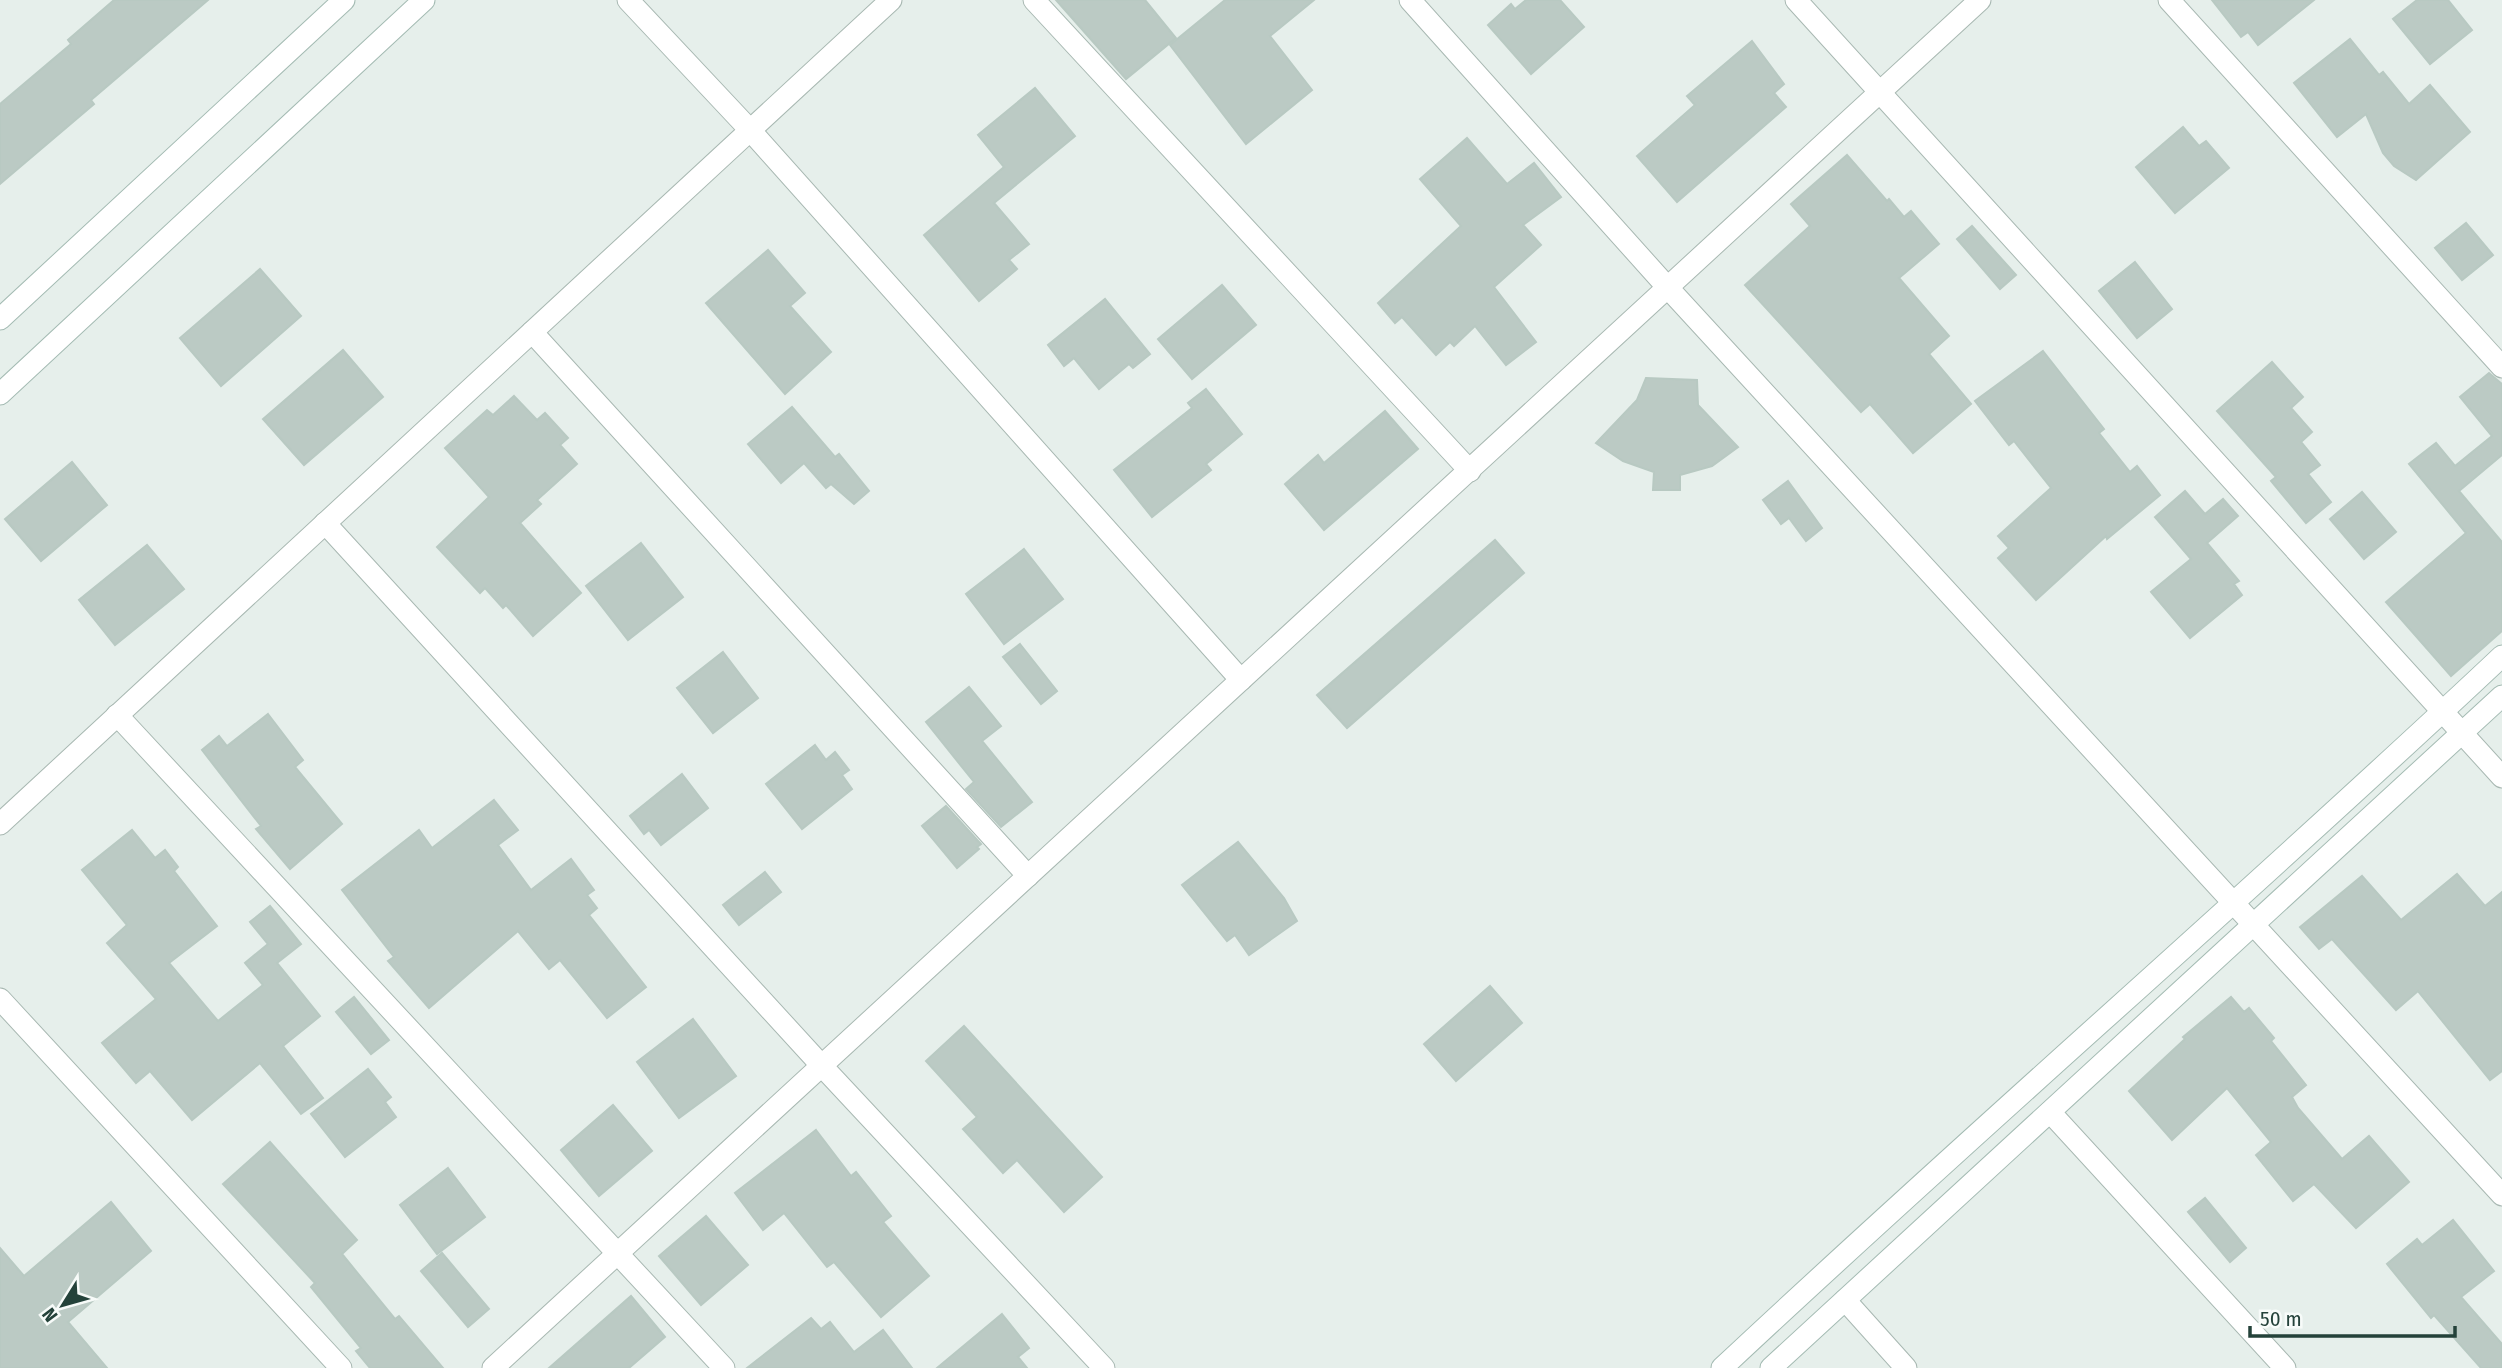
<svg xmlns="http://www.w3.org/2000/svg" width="2502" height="1368" font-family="'Fira Sans Condensed',sans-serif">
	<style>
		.building { fill: #bbcac4; stroke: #b8c9c2; stroke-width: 2 }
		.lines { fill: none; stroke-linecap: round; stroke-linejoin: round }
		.minor-casing { stroke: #a8b8b2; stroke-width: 23 }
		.secondary-casing { stroke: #a4bbb3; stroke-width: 23 }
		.minor { stroke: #fff; stroke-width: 21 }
		.secondary { stroke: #fff; stroke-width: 21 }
	</style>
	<rect width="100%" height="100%" fill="#e6efeb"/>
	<!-- building -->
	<g class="building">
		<polygon points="114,0 208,0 91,100 94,104 0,184 0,104 71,44 68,40"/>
		<polygon points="1056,0 1145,0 1176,38 1126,79"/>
		<polygon points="1225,0 1314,0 1270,36 1312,90 1246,144 1170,45"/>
		<polygon points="1526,0 1560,0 1584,27 1531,74 1488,25 1511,4 1515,9"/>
		<polygon points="2212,0 2314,0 2258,45 2248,32 2241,37"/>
		<polygon points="2417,0 2448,0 2472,30 2430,64 2393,19"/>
		<polygon points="2350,39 2379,75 2383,72 2409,104 2430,85 2470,132 2416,180 2394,166 2383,153 2366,114 2337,137 2294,83"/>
		<polygon points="1752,41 1784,84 1774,93 1786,107 1677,202 1637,156 1695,105 1687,96"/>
		<polygon points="1035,88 1075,136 994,203 1029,244 1009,260 1017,269 979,301 924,235 1004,167 978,135"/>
		<polygon points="2183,127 2199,146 2206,141 2229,168 2175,213 2136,167"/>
		<polygon points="1467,138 1507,184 1534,163 1561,197 1523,225 1541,245 1494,287 1536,342 1506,365 1475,326 1454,346 1450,342 1436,355 1402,317 1395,323 1378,303 1461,226 1420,179"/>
		<polygon points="1847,155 1887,201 1889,199 1904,217 1911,211 1939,244 1899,278 1949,336 1929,354 1971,404 1913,453 1870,404 1861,412 1745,285 1810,226 1791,204"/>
		<polygon points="2466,223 2493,255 2462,280 2435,248"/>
		<polygon points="1972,226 2016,275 2000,289 1957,239"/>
		<polygon points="768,250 805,293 790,306 831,352 785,394 706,303"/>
		<polygon points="2135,262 2172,309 2137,338 2099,291"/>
		<polygon points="260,269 301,316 221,386 180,338"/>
		<polygon points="1222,285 1256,325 1192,379 1158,339"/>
		<polygon points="1105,299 1150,354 1133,368 1129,364 1099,389 1074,358 1064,366 1048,345"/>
		<polygon points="343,350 383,397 304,465 263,419"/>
		<polygon points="2043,351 2104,429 2099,433 2130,472 2137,466 2160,495 2107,539 2106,536 2036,600 1998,558 2009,548 1998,536 2051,488 2014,441 2009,445 1975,401"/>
		<polygon points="2272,362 2303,397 2291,408 2312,432 2301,442 2320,465 2308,474 2331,502 2306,523 2271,481 2276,477 2217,411"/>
		<polygon points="2489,373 2502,384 2502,455 2459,491 2502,542 2502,631 2451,676 2386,602 2466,533 2409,464 2436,443 2455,466 2492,436 2460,397"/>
		<polygon points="1646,378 1697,380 1698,405 1738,447 1712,466 1680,475 1680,490 1653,490 1654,472 1623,461 1596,443 1637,400"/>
		<polygon points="1206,389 1242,434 1206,464 1211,470 1152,517 1114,470 1192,408 1188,403"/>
		<polygon points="514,396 537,420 545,413 568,438 560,445 577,464 537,500 541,504 520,523 581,593 533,636 506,605 503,608 485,588 480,593 437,547 489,497 445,448 487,410 493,415"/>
		<polygon points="792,407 835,457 839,454 869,491 854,504 831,484 826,488 804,463 781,483 748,444"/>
		<polygon points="1385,411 1418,449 1324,530 1285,484 1318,455 1324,463"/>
		<polygon points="72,462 107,505 41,561 5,519"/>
		<polygon points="1788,481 1822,528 1806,541 1789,518 1781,524 1763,500"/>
		<polygon points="2185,491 2205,514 2223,499 2238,516 2207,543 2239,581 2234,584 2242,595 2190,638 2151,592 2191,559 2155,517"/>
		<polygon points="2362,492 2396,532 2364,559 2330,519"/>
		<polygon points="1495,540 1524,573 1347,728 1317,695"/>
		<polygon points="641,543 683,597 628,640 586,586"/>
		<polygon points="147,545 184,589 115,645 79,600"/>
		<polygon points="1024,549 1063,599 1004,644 966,594"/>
		<polygon points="1020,644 1057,691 1041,704 1003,657"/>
		<polygon points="723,652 758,698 713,733 677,688"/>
		<polygon points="969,687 1001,726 982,741 1032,802 1001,827 966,789 974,782 926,722"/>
		<polygon points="268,714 303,760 295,767 342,824 290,869 256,829 261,826 202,750 219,736 227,746"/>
		<polygon points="815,745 826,760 835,752 849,770 842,775 852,789 802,829 766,784"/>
		<polygon points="682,774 708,808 661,845 649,830 644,834 630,816"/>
		<polygon points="494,800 518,830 498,845 531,890 571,859 594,890 587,895 597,908 589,915 646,987 607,1018 560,960 549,969 518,931 429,1008 388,961 394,957 342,890 419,830 432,848"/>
		<polygon points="946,806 981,844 977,847 979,849 957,868 922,826"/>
		<polygon points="132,830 155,858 165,850 178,867 174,871 217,926 169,963 218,1021 263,985 245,963 268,944 250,922 270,906 301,944 277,963 320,1016 283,1046 323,1098 301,1114 260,1063 192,1120 150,1071 136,1083 102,1043 156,999 107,943 127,925 82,870"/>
		<polygon points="1238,842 1284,898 1297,921 1249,955 1235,935 1227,941 1182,885"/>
		<polygon points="765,872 781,892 739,925 723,905"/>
		<polygon points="2457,874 2485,906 2502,892 2502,1071 2490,1080 2418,991 2396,1010 2332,939 2319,949 2300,927 2362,876 2401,920"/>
		<polygon points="1490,986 1522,1023 1456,1081 1424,1044"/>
		<polygon points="354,997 389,1040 371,1054 336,1012"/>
		<polygon points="2231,997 2244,1012 2249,1008 2274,1038 2271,1041 2306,1085 2292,1097 2298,1108 2342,1159 2369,1136 2409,1182 2356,1228 2314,1184 2293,1201 2256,1155 2271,1142 2227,1088 2172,1140 2129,1091 2185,1039 2183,1037"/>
		<polygon points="693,1019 736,1076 679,1118 637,1062"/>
		<polygon points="964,1026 1102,1177 1064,1212 1017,1160 1003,1173 963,1129 977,1117 926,1061"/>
		<polygon points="368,1069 391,1097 385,1102 396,1117 345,1157 311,1114"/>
		<polygon points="613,1105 652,1151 599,1196 561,1150"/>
		<polygon points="816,1130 851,1176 856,1172 891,1216 883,1222 929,1276 881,1317 834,1262 827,1267 784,1213 763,1230 735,1193"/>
		<polygon points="270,1142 357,1240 342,1254 395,1319 399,1316 443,1368 370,1368 356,1351 361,1348 311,1287 315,1283 223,1184"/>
		<polygon points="448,1168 485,1217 437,1254 400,1205"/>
		<polygon points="2205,1198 2246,1248 2230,1262 2188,1212"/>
		<polygon points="111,1202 151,1251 68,1322 107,1368 0,1368 0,1248 24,1276"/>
		<polygon points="706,1216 748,1265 701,1305 659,1256"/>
		<polygon points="2453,1220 2494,1271 2461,1297 2502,1344 2502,1368 2481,1368 2434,1315 2431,1318 2387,1264 2417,1239 2422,1245"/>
		<polygon points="442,1253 489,1309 468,1327 421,1271"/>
		<polygon points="631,1296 665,1337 629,1368 549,1368"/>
		<polygon points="1002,1314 1029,1348 1018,1357 1027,1368 937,1368"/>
		<polygon points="811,1318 821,1329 830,1322 854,1352 883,1330 912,1368 747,1368"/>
	</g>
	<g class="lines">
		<!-- minor casing -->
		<g class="minor-casing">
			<g id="minor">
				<polyline points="628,0 750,130 1241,680"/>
				<polyline points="1034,0 1470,471"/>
				<polyline points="1410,0 1669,289 2502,1195"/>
				<polyline points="1796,0 2502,777"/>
				<polyline points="2169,0 2502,367"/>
				<polyline points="532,332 1028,876"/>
				<polyline points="325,523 821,1065 1104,1368"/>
				<polyline points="117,715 724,1368"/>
				<polyline points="0,824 891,0"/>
				<polyline points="0,999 341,1368"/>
				<polyline points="2050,1112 2285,1368"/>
				<polyline points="1845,1300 1906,1368"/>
				<polyline points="493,1368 1980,0"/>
			</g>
		</g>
		<!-- secondary casing -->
		<g class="secondary-casing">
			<g id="secondary">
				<polyline points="0,319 344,0"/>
				<polyline points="0,394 424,0"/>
				<path d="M1722 1368C1979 1127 2246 897 2502 656"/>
				<polyline points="1771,1368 2502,696"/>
			</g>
		</g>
		<!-- minor -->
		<use href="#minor" class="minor"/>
		<!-- secondary -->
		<use href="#secondary" class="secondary"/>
	</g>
	<!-- north arrow -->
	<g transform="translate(63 1305) rotate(233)" stroke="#f7fbf9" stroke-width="5" paint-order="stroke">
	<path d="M0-5L12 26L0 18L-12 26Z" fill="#24423a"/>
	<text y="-10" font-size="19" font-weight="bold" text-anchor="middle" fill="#24423a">N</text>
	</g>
	<!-- scale -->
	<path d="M2250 1326v10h205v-10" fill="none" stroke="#24423a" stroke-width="3.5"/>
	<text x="2260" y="1326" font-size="21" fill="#24423a" stroke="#f7fbf9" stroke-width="5" paint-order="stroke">50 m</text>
</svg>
